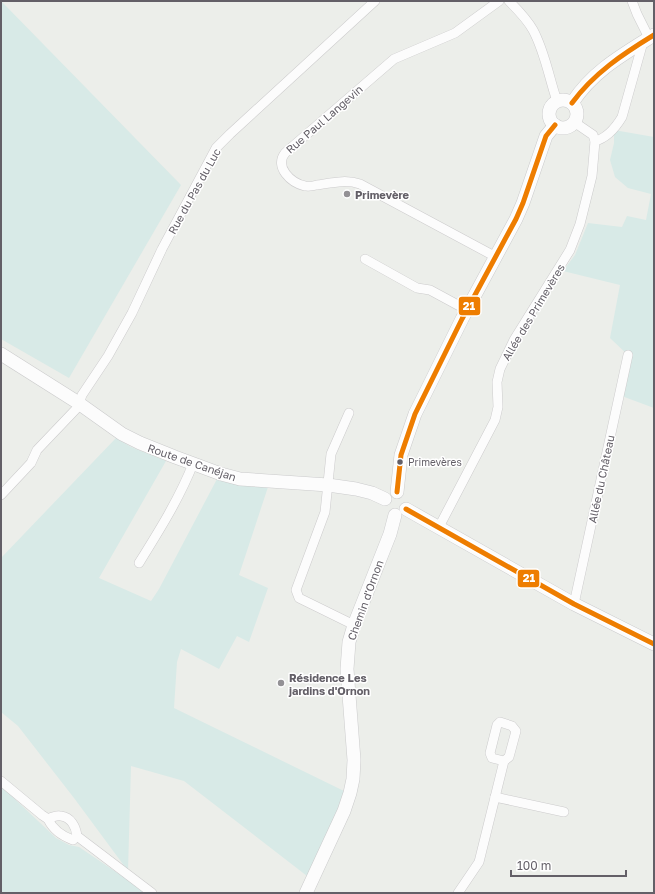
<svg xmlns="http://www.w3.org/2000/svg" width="655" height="894" font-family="'Golos Text',sans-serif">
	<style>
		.green { fill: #d8eae7 }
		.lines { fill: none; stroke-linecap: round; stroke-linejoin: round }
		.street-casing { stroke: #cccbcc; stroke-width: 10 }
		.secondary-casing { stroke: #cbcbcc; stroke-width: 14 }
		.street { stroke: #fcfcfc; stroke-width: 9 }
		.secondary { stroke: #fcfcfc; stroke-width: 13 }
		.bus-1-casing { stroke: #fff; stroke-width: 8 }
		.bus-1 { stroke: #ee7d00; stroke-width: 5 }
		.poi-dot { fill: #939195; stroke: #fff; stroke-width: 1.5 }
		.bus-dot { fill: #635f67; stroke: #fff; stroke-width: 1.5 }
		.labels { text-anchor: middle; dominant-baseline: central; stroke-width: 3; stroke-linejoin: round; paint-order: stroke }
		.bus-label { font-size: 10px; fill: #635f67; stroke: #fff; text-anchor: start }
		.street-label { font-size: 11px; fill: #635f67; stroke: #fff }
		.poi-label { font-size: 11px; font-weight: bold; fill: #635f67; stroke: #fff; text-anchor: start }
		.line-badge { stroke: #fff; stroke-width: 1.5 }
		.badge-label { font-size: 11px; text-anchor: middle; font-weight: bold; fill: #fff }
	</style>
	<rect width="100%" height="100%" fill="#eceeea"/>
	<!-- green -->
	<g class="green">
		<polygon points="1,1 181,185 69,378 1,339"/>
		<polygon points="614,130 654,137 654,408 619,395 628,355 610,338 620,285 563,271 575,255 588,223 622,227 627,216 646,220 651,194 628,188 615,177 610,160 614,143"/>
		<path d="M116 438 131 447 166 461 99 578 151 601 159 589 217 479C234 485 250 487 268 487L239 575 268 588 249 642 237 636 219 669 181 649 177 662 174 708 344 791 342 800 307 876 184 781 131 766 128 871 74 798 18 726 1 712V558Z"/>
		<polygon points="1,786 56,838 69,845 79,847 147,893 1,893"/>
	</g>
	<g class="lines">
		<!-- street casing -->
		<g class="street-casing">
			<g id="street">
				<path d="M509 1C518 10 527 19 533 30 545 52 549 78 557 101"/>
				<polyline points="632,1 637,14 649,38"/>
				<path d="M595 141C607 138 616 127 622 117L643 42"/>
				<path d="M496 257 360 184C346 179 331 183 317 185 313 186 309 187 305 186 291 183 274 167 285 153L394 59 455 33 499 1"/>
				<polyline points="365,259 417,288 430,290 467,310"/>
				<polyline points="349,413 331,454 325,512 296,590 299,598 354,625"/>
				<polyline points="1,495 31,463 37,450 78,407 82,395 108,356 132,313 162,249 216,148 230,134 375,1"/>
				<polyline points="439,527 495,420 498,407 497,382 500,369 514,340 570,250 580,224 592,176 595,141 593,135 574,122"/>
				<path d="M139 563C159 531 179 499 193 464"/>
				<polyline points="574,604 628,355"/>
				<polyline points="1,781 42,815 48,819"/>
				<polyline points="495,797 564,812"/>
				<path d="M48 819C52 817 57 815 61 816 71 817 76 827 77 836L152 893"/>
				<path d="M48 819C53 830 62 836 73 840L77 836"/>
				<polyline points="458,893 479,862 504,761 509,757 516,731 512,726 500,722 497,725 490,753 492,758 504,761"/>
			</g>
		</g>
		<!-- secondary casing -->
		<g class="secondary-casing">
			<g id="secondary">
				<circle cx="563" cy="114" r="14"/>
				<path d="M572 103C593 71 622 55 654 35"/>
				<polyline points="1,354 77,402 122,434 140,443 175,457 221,474 240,479 328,485 356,489 372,493 385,499"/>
				<polyline points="397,492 401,455 415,414 462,319 516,219 523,203 546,136 555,125"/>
				<polyline points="406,509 574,604 654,644"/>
				<polyline points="306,893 344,811 350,793 353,779 354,760 347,669 349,642 354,625 390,534 395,515"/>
			</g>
		</g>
		<!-- street -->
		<use href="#street" class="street"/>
		<!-- secondary -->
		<use href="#secondary" class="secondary"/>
		<!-- bus-1 casing -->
		<g class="bus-1-casing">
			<g id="bus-1">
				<path d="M572 103C594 73 623 54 654 35"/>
				<polyline points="397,492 401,455 415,414 462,319 516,219 523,203 546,136 555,125"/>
				<polyline points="406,509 574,604 654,644"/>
			</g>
		</g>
		<!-- bus-1 -->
		<use href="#bus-1" class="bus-1"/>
	</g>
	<!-- markers -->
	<g class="poi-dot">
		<circle cx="347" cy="194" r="4"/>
		<circle cx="281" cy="683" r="4"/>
	</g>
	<circle class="bus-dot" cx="400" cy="462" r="3.5"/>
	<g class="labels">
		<!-- bus labels -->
		<g class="bus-label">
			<text x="408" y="462">Primevères</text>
		</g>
		<!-- street labels -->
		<g class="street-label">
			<text transform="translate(324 119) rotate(-41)">Rue Paul Langevin</text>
			<text transform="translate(194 191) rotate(-61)">Rue du Pas du Luc</text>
			<text transform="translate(533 312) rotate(-59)">Allée des Primevères</text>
			<text transform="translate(192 462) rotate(19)">Route de Canéjan</text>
			<text transform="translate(601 479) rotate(-78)">Allée du Château</text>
			<text transform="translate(365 600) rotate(-70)">Chemin d'Ornon</text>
		</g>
		<!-- poi labels -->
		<g class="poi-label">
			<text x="355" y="194">Primevère</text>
			<text x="289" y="677">Résidence Les<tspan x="289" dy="13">jardins d'Ornon</tspan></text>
		</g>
	</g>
	<g class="line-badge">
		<rect x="458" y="296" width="23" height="20" rx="4" fill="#ee7d00"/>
		<rect x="517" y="569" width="23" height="19" rx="4" fill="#ee7d00"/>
	</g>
	<g class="badge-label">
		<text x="469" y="310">21</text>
		<text x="529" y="582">21</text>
	</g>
	<!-- border -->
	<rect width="655" height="894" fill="none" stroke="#635f67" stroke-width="4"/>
	<!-- scale -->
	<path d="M511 870v6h115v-6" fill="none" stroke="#635f67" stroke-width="2"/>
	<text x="517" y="870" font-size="12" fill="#635f67" stroke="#ffffff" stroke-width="3" paint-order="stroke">100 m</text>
</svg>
